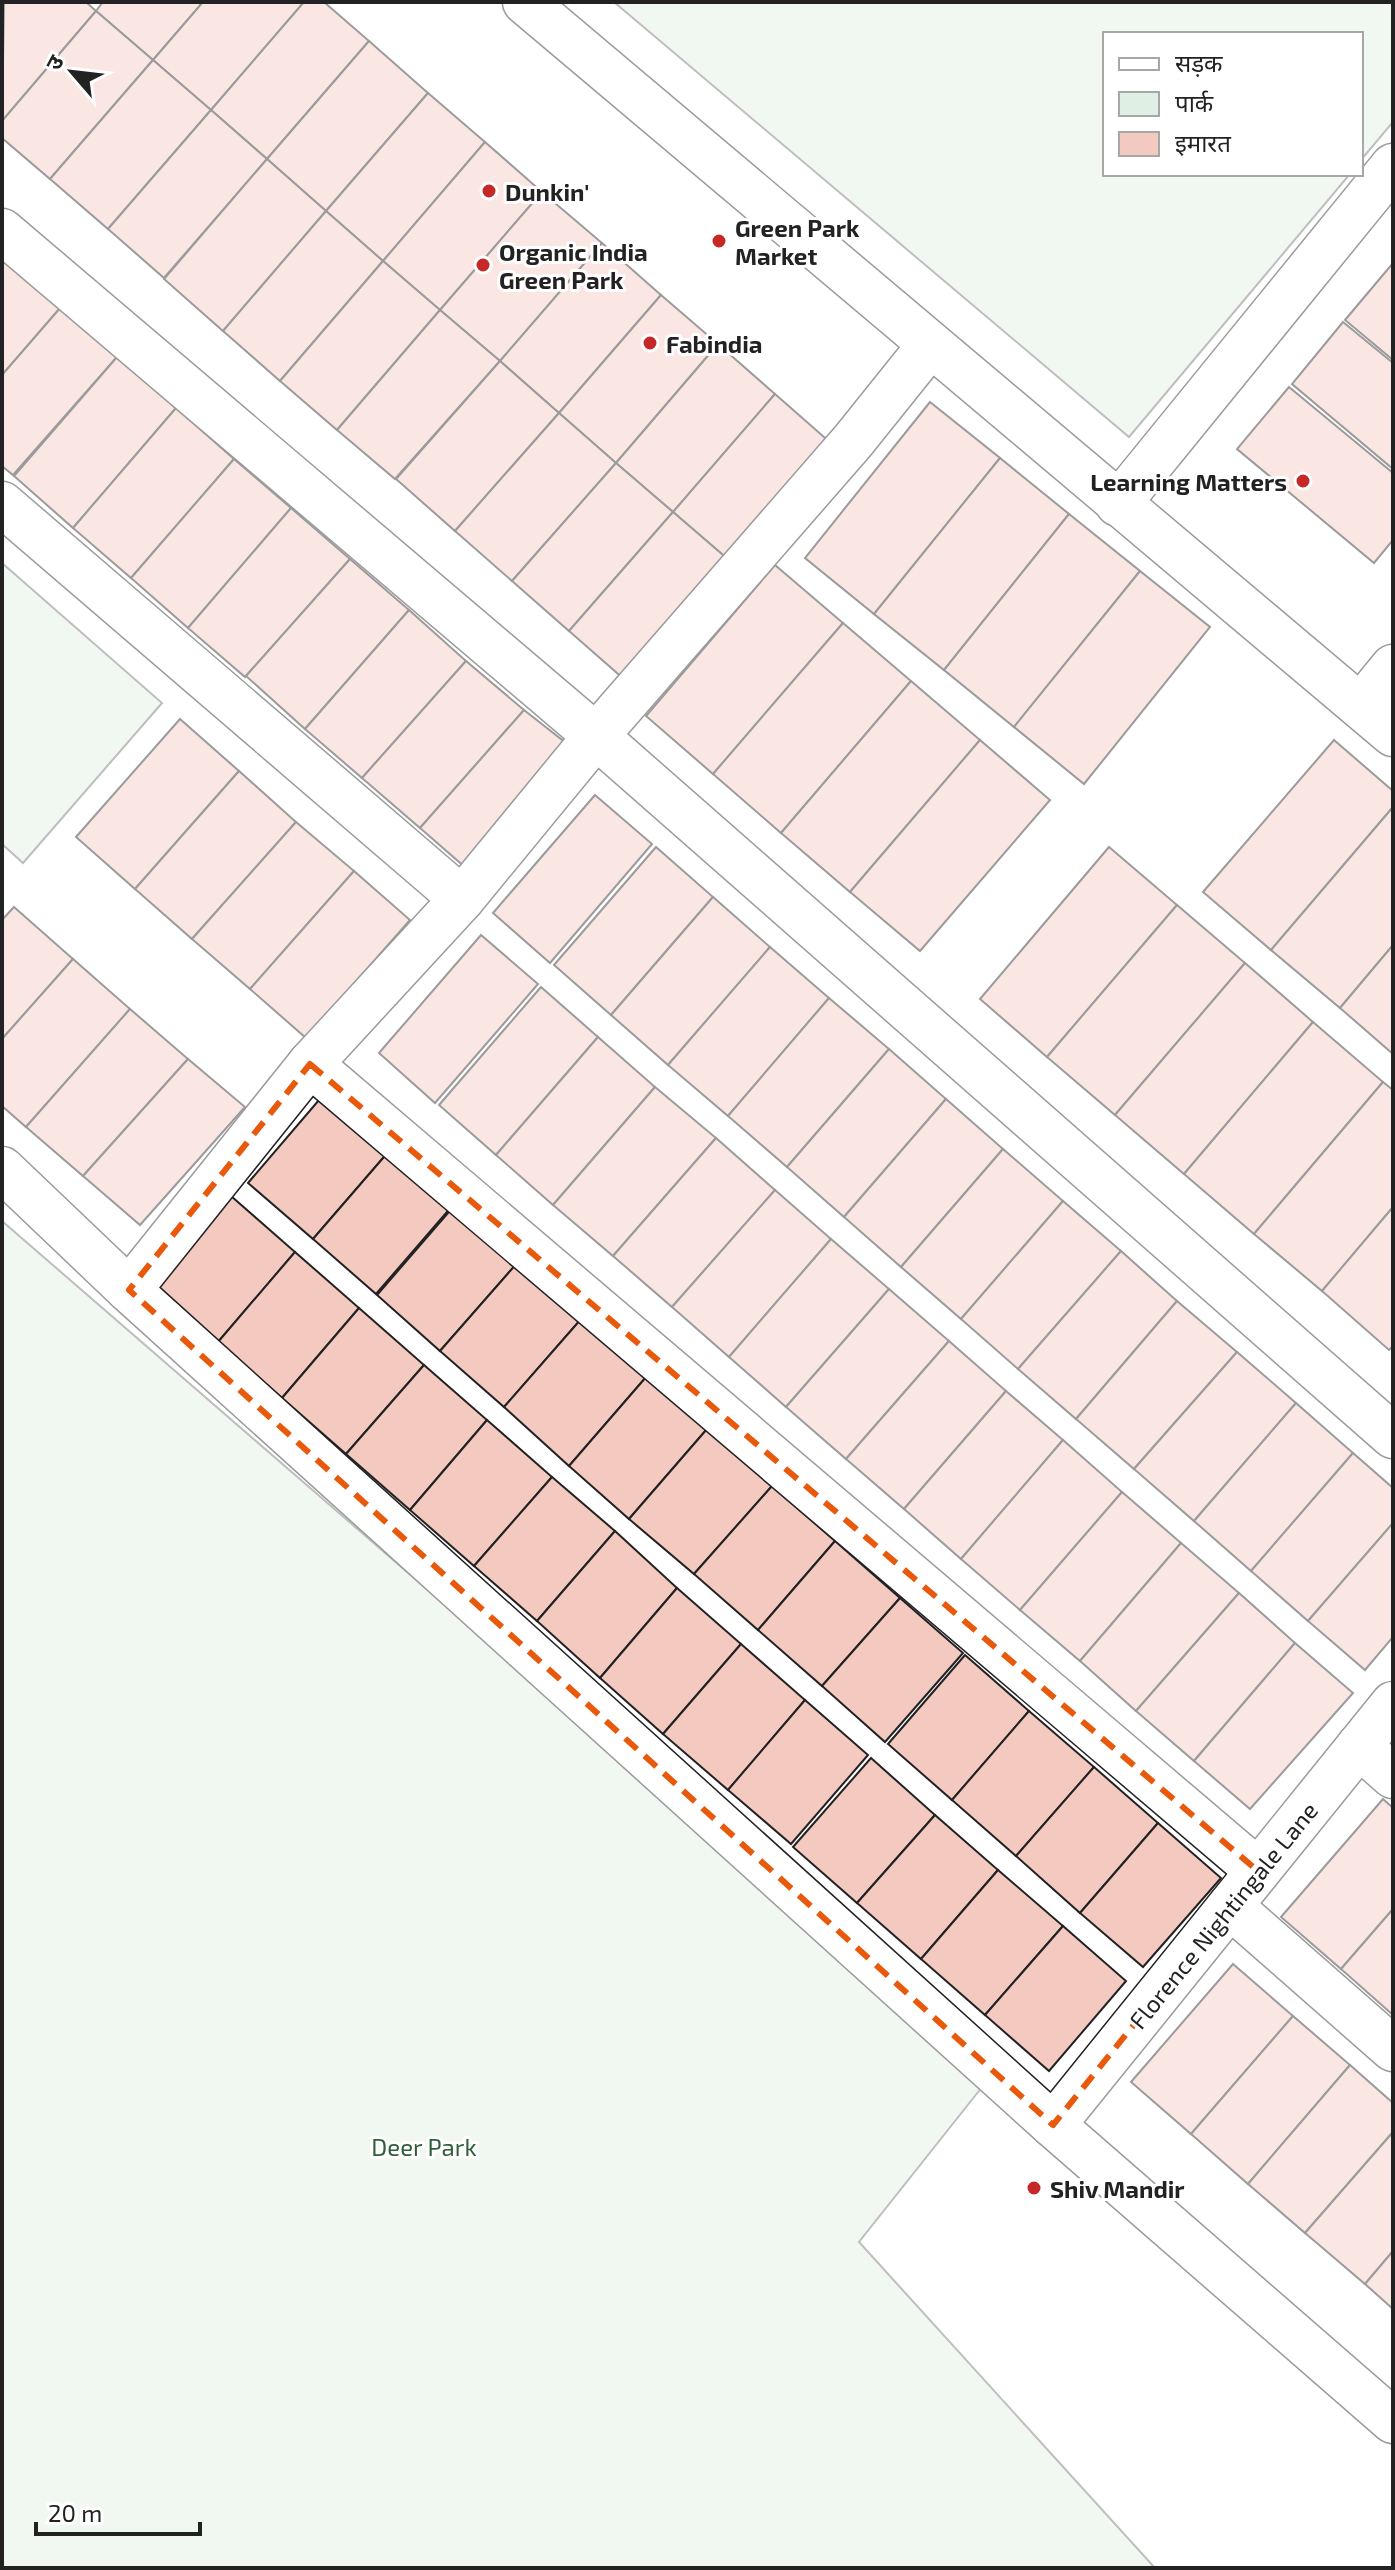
<svg xmlns="http://www.w3.org/2000/svg" width="1395" height="2570" font-family="'Exo 2','Noto Sans Devanagari',sans-serif">
	<style>
		.green { fill: #e0efe3; stroke: #6f6f6f; stroke-width: 2 }
		.building { fill: #f3c9c0; stroke: #222; stroke-width: 2 }
		.lines { fill: none; stroke-linecap: round; stroke-linejoin: round }
		.minor-casing { stroke: #222; stroke-width: 47 }
		.minor { stroke: #fff; stroke-width: 44 }
		.marked { fill: none; stroke: #e8590c; stroke-width: 6; stroke-dasharray: 16 10; stroke-linejoin: round }
		.poi-dot { fill: #c62828; stroke: #fff; stroke-width: 3 }
		.labels { text-anchor: middle; dominant-baseline: central; stroke-width: 6; stroke-linejoin: round; paint-order: stroke }
		.poi-label { font-size: 24px; font-weight: bold; fill: #222; stroke: #fff; text-anchor: start }
		.street-label { font-size: 24px; fill: #222; stroke: #fff }
		.park-label { font-size: 24px; fill: #2f5e38; stroke: #fff }
	</style>
	<rect width="100%" height="100%" fill="#fff"/>
	<!-- green -->
	<g class="green">
		<polygon points="614,2 1393,2 1393,122 1361,160 1361,34 1105,34 1105,174 1350,174 1129,437"/>
		<polygon points="2,563 162,703 23,863 2,844"/>
		<polygon points="2,1221 990,2077 859,2242 1155,2568 2,2568"/>
	</g>
	<!-- building -->
	<g class="building">
		<polygon points="4,2 86,2 96,11 2,121"/>
		<polygon points="103,2 203,2 153,60 96,11"/>
		<polygon points="203,2 304,2 211,110 153,60"/>
		<polygon points="304,2 324,2 369,41 267,159 211,110"/>
		<polygon points="96,11 153,60 50,179 2,138 2,121"/>
		<polygon points="369,41 428,93 326,211 267,159"/>
		<polygon points="153,60 211,110 108,229 50,179"/>
		<polygon points="428,93 485,142 383,261 326,211"/>
		<polygon points="211,110 267,159 164,278 108,229"/>
		<polygon points="485,142 542,192 440,310 383,261"/>
		<polygon points="267,159 326,211 223,331 164,279"/>
		<polygon points="542,192 602,243 500,361 440,310"/>
		<polygon points="326,211 383,261 280,381 223,331"/>
		<polygon points="602,243 661,295 559,413 500,361"/>
		<polygon points="2,260 61,307 2,375"/>
		<polygon points="383,261 440,310 337,430 280,381"/>
		<polygon points="1393,263 1393,360 1345,320"/>
		<polygon points="661,295 718,344 616,463 559,413"/>
		<polygon points="61,307 117,357 13,475 2,466 2,375"/>
		<polygon points="440,310 500,361 395,479 337,430"/>
		<polygon points="1343,322 1393,363 1393,469 1292,384"/>
		<polygon points="718,344 775,394 673,512 616,463"/>
		<polygon points="117,357 176,408 73,528 14,476"/>
		<polygon points="500,361 559,413 455,531 396,479"/>
		<polygon points="1289,387 1393,473 1393,540 1374,563 1237,449"/>
		<polygon points="775,394 832,444 730,561 673,512"/>
		<polygon points="930,402 1000,458 874,614 805,558"/>
		<polygon points="176,408 234,459 131,578 73,528"/>
		<polygon points="559,413 616,463 512,581 455,531"/>
		<polygon points="1000,458 1069,514 944,670 874,614"/>
		<polygon points="234,459 291,508 188,628 131,578"/>
		<polygon points="616,463 673,512 569,631 512,581"/>
		<polygon points="291,508 350,559 245,677 188,628"/>
		<polygon points="673,512 730,561 625,680 569,631"/>
		<polygon points="1069,514 1140,571 1014,727 944,670"/>
		<polygon points="350,559 409,610 305,729 246,676"/>
		<polygon points="775,565 843,623 713,774 646,716"/>
		<polygon points="1140,571 1210,627 1084,784 1014,727"/>
		<polygon points="409,610 466,661 362,778 305,729"/>
		<polygon points="843,623 911,681 781,833 713,774"/>
		<polygon points="466,661 524,710 420,828 362,778"/>
		<polygon points="911,681 980,740 850,892 781,833"/>
		<polygon points="524,710 571,747 466,868 420,828"/>
		<polygon points="180,719 239,771 135,889 76,837"/>
		<polygon points="980,740 1050,800 920,951 850,892"/>
		<polygon points="1334,740 1393,791 1393,807 1271,950 1203,892"/>
		<polygon points="239,771 296,822 192,939 135,889"/>
		<polygon points="595,795 652,844 550,963 493,913"/>
		<polygon points="1393,807 1393,945 1340,1008 1271,950"/>
		<polygon points="296,822 354,871 250,989 192,939"/>
		<polygon points="656,847 713,897 611,1015 554,965"/>
		<polygon points="1109,847 1177,905 1047,1057 980,999"/>
		<polygon points="354,871 410,920 306,1038 250,989"/>
		<polygon points="713,897 770,947 668,1065 611,1015"/>
		<polygon points="1177,905 1245,963 1115,1115 1047,1057"/>
		<polygon points="14,907 73,959 2,1039 2,920"/>
		<polygon points="481,935 538,984 435,1103 379,1053"/>
		<polygon points="1393,945 1393,1054 1340,1008"/>
		<polygon points="770,947 829,998 728,1116 668,1065"/>
		<polygon points="73,959 130,1009 26,1127 2,1106 2,1039"/>
		<polygon points="1245,963 1313,1022 1184,1174 1115,1115"/>
		<polygon points="541,987 598,1037 496,1155 439,1105"/>
		<polygon points="829,998 889,1049 787,1167 728,1116"/>
		<polygon points="130,1009 188,1059 83,1176 26,1127"/>
		<polygon points="1313,1022 1383,1082 1254,1234 1184,1174"/>
		<polygon points="598,1037 655,1087 553,1205 496,1155"/>
		<polygon points="889,1049 946,1099 844,1217 787,1167"/>
		<polygon points="188,1059 245,1107 140,1225 83,1176"/>
		<polygon points="1383,1082 1393,1090 1393,1207 1322,1291 1254,1234"/>
		<polygon points="655,1087 716,1138 613,1256 553,1205"/>
		<polygon points="325,1093 390,1150 313,1239 248,1183"/>
		<polygon points="946,1099 1003,1149 901,1267 844,1217"/>
		<polygon points="716,1138 775,1190 672,1307 613,1256"/>
		<polygon points="1003,1149 1063,1201 961,1319 901,1267"/>
		<polygon points="390,1150 453,1205 376,1294 313,1239"/>
		<polygon points="775,1190 831,1239 729,1357 672,1307"/>
		<polygon points="231,1196 295,1252 218,1342 154,1285"/>
		<polygon points="1063,1201 1121,1251 1018,1369 961,1319"/>
		<polygon points="454,1206 518,1262 440,1351 377,1295"/>
		<polygon points="1393,1207 1393,1346 1389,1350 1322,1291"/>
		<polygon points="831,1239 889,1289 786,1407 729,1357"/>
		<polygon points="1121,1251 1177,1301 1076,1419 1018,1369"/>
		<polygon points="295,1252 359,1308 282,1398 218,1342"/>
		<polygon points="518,1262 582,1318 504,1407 440,1351"/>
		<polygon points="889,1289 949,1341 846,1459 786,1407"/>
		<polygon points="1177,1301 1237,1352 1134,1469 1076,1419"/>
		<polygon points="359,1308 424,1365 346,1454 282,1398"/>
		<polygon points="582,1318 647,1376 569,1466 504,1407"/>
		<polygon points="949,1341 1006,1391 904,1509 846,1459"/>
		<polygon points="1237,1352 1296,1403 1194,1521 1134,1469"/>
		<polygon points="424,1365 487,1420 410,1510 346,1454"/>
		<polygon points="647,1376 707,1429 629,1519 569,1466"/>
		<polygon points="1006,1391 1063,1440 961,1559 904,1509"/>
		<polygon points="1296,1403 1353,1453 1251,1571 1194,1521"/>
		<polygon points="487,1420 552,1477 474,1566 410,1510"/>
		<polygon points="707,1429 772,1486 694,1574 629,1519"/>
		<polygon points="1063,1440 1122,1492 1020,1610 961,1559"/>
		<polygon points="1353,1453 1393,1488 1393,1523 1308,1621 1251,1571"/>
		<polygon points="552,1477 615,1531 537,1621 474,1566"/>
		<polygon points="772,1486 835,1541 758,1630 694,1574"/>
		<polygon points="1122,1492 1181,1543 1080,1661 1020,1610"/>
		<polygon points="1393,1523 1393,1637 1365,1670 1308,1621"/>
		<polygon points="615,1531 677,1588 600,1678 537,1621"/>
		<polygon points="835,1541 900,1598 822,1686 758,1630"/>
		<polygon points="1181,1543 1239,1593 1136,1711 1080,1661"/>
		<polygon points="677,1588 741,1644 663,1734 600,1678"/>
		<polygon points="1239,1593 1295,1643 1194,1761 1136,1711"/>
		<polygon points="900,1598 963,1653 885,1742 822,1686"/>
		<polygon points="1295,1643 1353,1693 1250,1809 1194,1761"/>
		<polygon points="741,1644 805,1700 728,1790 663,1734"/>
		<polygon points="965,1655 1029,1711 952,1800 888,1744"/>
		<polygon points="805,1700 868,1755 791,1844 728,1790"/>
		<polygon points="1029,1711 1094,1767 1016,1856 952,1800"/>
		<polygon points="871,1758 935,1815 857,1903 793,1847"/>
		<polygon points="1094,1767 1158,1823 1080,1913 1016,1856"/>
		<polygon points="1383,1799 1393,1808 1393,1909 1341,1969 1281,1917"/>
		<polygon points="935,1815 998,1870 921,1959 857,1903"/>
		<polygon points="1158,1823 1221,1878 1143,1967 1080,1913"/>
		<polygon points="998,1870 1063,1926 985,2015 921,1959"/>
		<polygon points="1393,1909 1393,2015 1341,1969"/>
		<polygon points="1063,1926 1126,1981 1049,2071 985,2015"/>
		<polygon points="1233,1964 1293,2016 1191,2134 1131,2082"/>
		<polygon points="1293,2016 1350,2065 1248,2184 1191,2134"/>
		<polygon points="1350,2065 1393,2103 1393,2132 1305,2233 1248,2184"/>
		<polygon points="1393,2132 1393,2251 1365,2284 1305,2233"/>
		<polygon points="1393,2251 1393,2309 1365,2284"/>
	</g>
	<g class="lines">
		<!-- minor casing -->
		<g class="minor-casing">
			<g id="minor">
				<polyline points="525,2 1393,734"/>
				<polyline points="2,231 596,736 1393,1436"/>
				<polyline points="2,504 462,899"/>
				<polyline points="1118,504 1393,166"/>
				<polyline points="1361,706 1393,667"/>
				<polyline points="310,1064 1258,1871"/>
				<polyline points="2,1169 129,1290 1053,2125 1393,2421"/>
				<polyline points="129,1290 310,1064 462,899 596,736 853,441 930,345"/>
				<polyline points="1359,1746 1393,1776"/>
				<polyline points="1230,1906 1393,2049"/>
				<polyline points="1053,2125 1393,1704"/>
			</g>
		</g>
		<!-- minor -->
		<use href="#minor" class="minor"/>
	</g>
	<!-- marked area -->
	<path d="M0 0H1395V2570H0ZM310 1064 1258 1871 1053 2125 129 1290Z" fill="#fff" fill-opacity=".55" fill-rule="evenodd"/>
	<path class="marked" d="M310 1064 1258 1871 1053 2125 129 1290Z"/>
	<!-- markers -->
	<g class="poi-dot">
		<circle cx="489" cy="191" r="8"/>
		<circle cx="719" cy="241" r="8"/>
		<circle cx="483" cy="265" r="8"/>
		<circle cx="650" cy="343" r="8"/>
		<circle cx="1303" cy="481" r="8"/>
		<circle cx="1034" cy="2188" r="8"/>
	</g>
	<g class="labels">
		<!-- poi labels -->
		<g class="poi-label">
			<text x="505" y="191">Dunkin'</text>
			<text x="735" y="227">Green Park<tspan x="735" dy="28">Market</tspan></text>
			<text x="499" y="251">Organic India<tspan x="499" dy="28">Green Park</tspan></text>
			<text x="666" y="343">Fabindia</text>
			<text x="1287" y="481" text-anchor="end">Learning Matters</text>
			<text x="1050" y="2188">Shiv Mandir</text>
		</g>
		<!-- street labels -->
		<g class="street-label">
			<text transform="translate(1223 1915) rotate(-51)">Florence Nightingale Lane</text>
		</g>
		<!-- park labels -->
		<g class="park-label">
			<text x="424" y="2146">Deer Park</text>
		</g>
	</g>
	<!-- border -->
	<rect width="1395" height="2570" fill="none" stroke="#222222" stroke-width="8"/>
	<!-- legend -->
	<rect x="1103" y="32" width="260" height="144" fill="#ffffff" stroke="#a7a7a7" stroke-width="2"/>
	<rect x="1119" y="58" width="40" height="12" fill="#ffffff" stroke="#a7a7a7" stroke-width="2"/>
	<text x="1175" y="72" font-size="24" fill="#222222">सड़क</text>
	<rect x="1119" y="92" width="40" height="24" fill="#e0efe3" stroke="#a7a7a7" stroke-width="2"/>
	<text x="1175" y="112" font-size="24" fill="#222222">पार्क</text>
	<rect x="1119" y="132" width="40" height="24" fill="#f3c9c0" stroke="#a7a7a7" stroke-width="2"/>
	<text x="1175" y="152" font-size="24" fill="#222222">इमारत</text>
	<!-- north arrow -->
	<g transform="translate(72 72) rotate(298)" stroke="#ffffff" stroke-width="6" paint-order="stroke">
	<path d="M0-6L14 30L0 20L-14 30Z" fill="#222222"/>
	<text y="-12" font-size="22" font-weight="bold" text-anchor="middle" fill="#222222">उ</text>
	</g>
	<!-- scale -->
	<path d="M36 2522v12h164v-12" fill="none" stroke="#222222" stroke-width="4"/>
	<text x="48" y="2522" font-size="24" fill="#222222" stroke="#ffffff" stroke-width="6" paint-order="stroke">20 m</text>
</svg>
